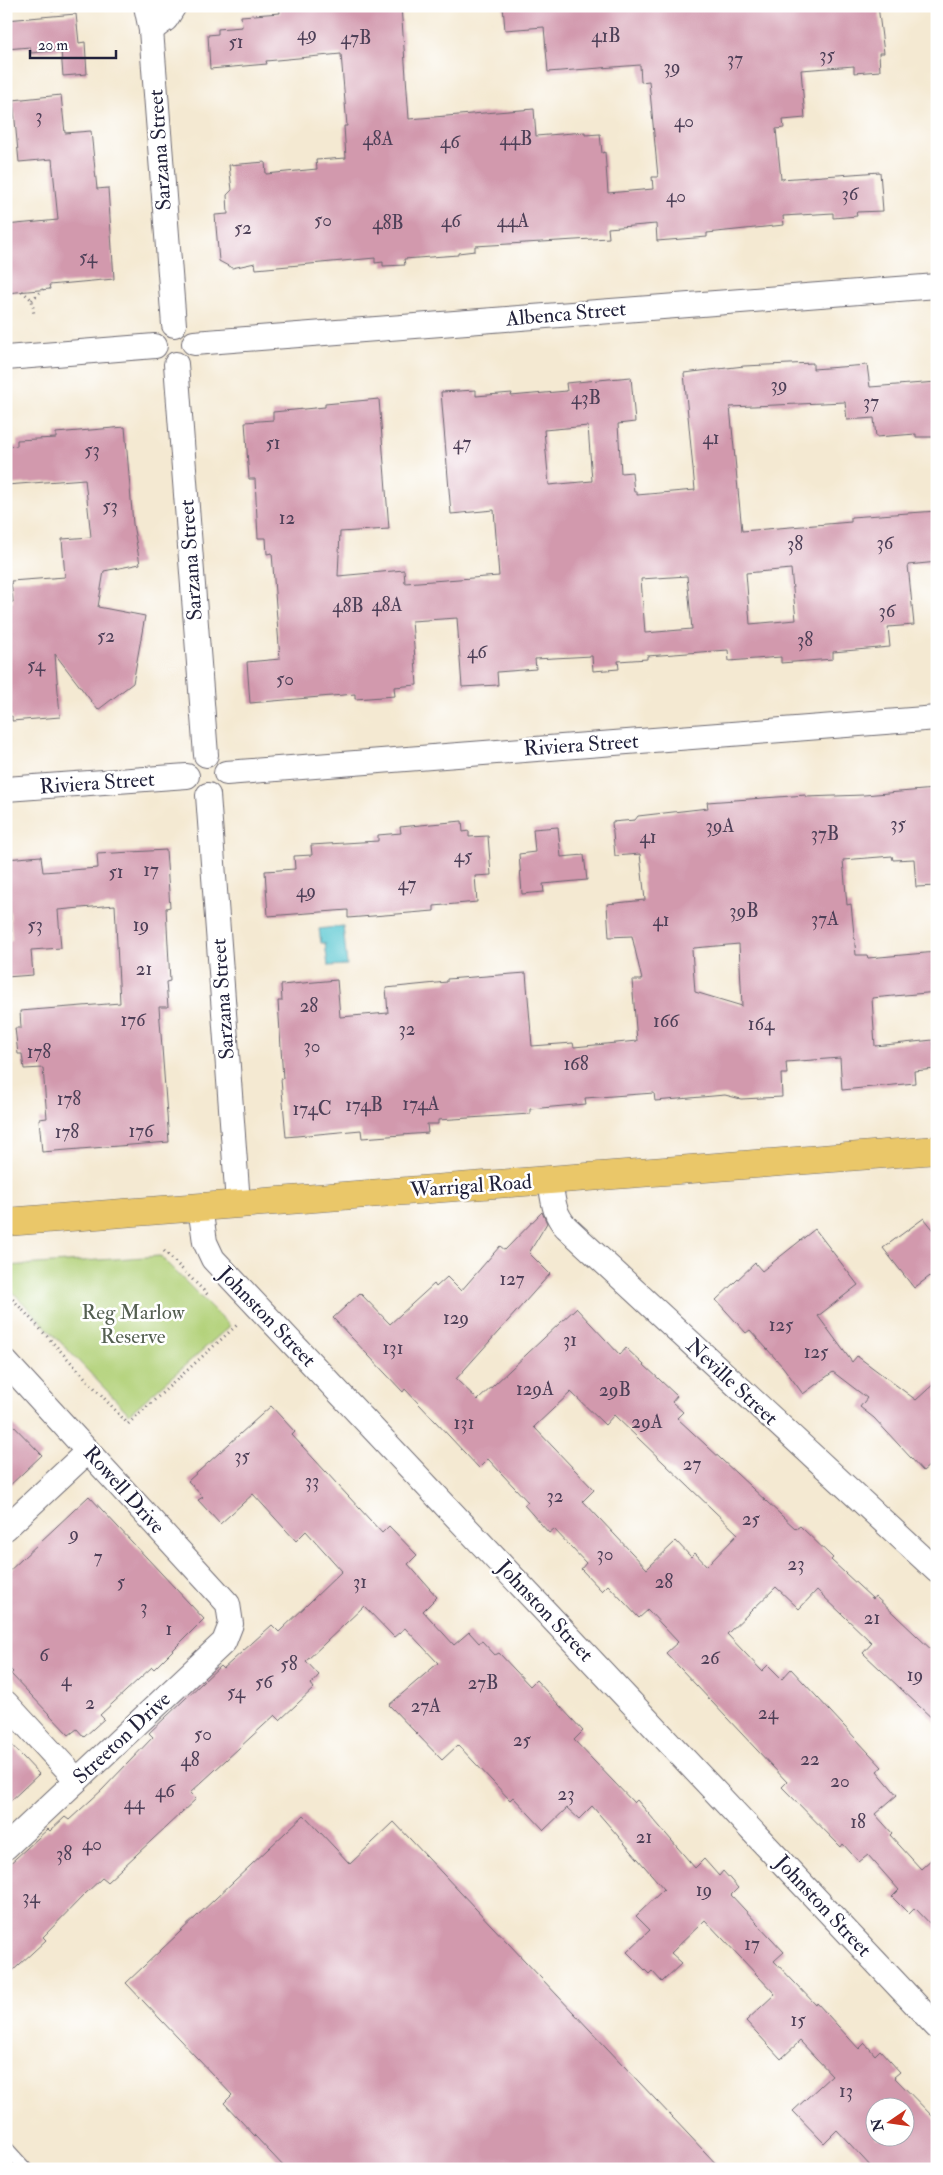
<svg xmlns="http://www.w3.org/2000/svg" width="943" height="2175" font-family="'IM FELL Double Pica',serif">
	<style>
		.green { fill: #b2d179; stroke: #6a7a5a }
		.water { fill: #5ac7d1; stroke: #3e7486 }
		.building { fill: #d299ad; fill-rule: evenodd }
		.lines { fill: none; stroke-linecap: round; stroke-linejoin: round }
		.service-casing { stroke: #6c6870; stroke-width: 14 }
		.minor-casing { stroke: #6c6870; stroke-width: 26 }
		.trunk-casing { stroke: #6c6870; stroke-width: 29 }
		.path { stroke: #6c6870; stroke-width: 3; stroke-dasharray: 1 4; stroke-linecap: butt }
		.service { stroke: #fff; stroke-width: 12 }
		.minor { stroke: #fff; stroke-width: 24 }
		.trunk { stroke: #eac769; stroke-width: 28 }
		.labels { text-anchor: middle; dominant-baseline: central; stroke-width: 5; stroke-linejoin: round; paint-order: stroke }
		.number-label { font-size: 19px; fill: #4e4058 }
		.street-label { font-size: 21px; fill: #22223b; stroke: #fff }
		.park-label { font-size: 21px; fill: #545f51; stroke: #fff }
	</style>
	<rect width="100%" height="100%" fill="#fff"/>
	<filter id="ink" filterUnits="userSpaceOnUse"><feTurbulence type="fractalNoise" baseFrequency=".02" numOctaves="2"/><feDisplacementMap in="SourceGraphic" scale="10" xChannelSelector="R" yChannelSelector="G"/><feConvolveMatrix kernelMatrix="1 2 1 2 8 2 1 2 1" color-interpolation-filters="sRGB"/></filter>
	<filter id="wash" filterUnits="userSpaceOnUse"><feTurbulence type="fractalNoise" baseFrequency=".0096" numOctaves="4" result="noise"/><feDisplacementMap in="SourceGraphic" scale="20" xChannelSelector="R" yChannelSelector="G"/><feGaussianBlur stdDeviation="1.12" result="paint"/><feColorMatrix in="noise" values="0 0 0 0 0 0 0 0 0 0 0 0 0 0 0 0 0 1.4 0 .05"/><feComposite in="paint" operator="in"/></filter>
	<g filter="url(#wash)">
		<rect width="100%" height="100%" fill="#f4e9d2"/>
		<!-- green -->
		<polygon class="green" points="160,1256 230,1326 129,1414 6,1285 6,1266"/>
		<!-- water -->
		<polygon class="water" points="343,926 347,965 328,966 325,943 321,943 319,929"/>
		<g id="blocks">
			<!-- building -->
			<g class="building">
				<polygon points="279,6 401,6 409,119 534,109 536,136 585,132 585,135 600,134 602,153 605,152 608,193 653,189 652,177 658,177 649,81 641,82 640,65 548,72 544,27 505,30 503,6 787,6 787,11 878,6 884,53 879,53 880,71 854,73 854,66 801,70 805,118 783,120 784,128 776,129 781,179 880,172 883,211 856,212 857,216 833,218 833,213 783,216 784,225 707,233 707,237 657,241 656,224 608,228 609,238 475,246 475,251 458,253 458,255 404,259 405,265 383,266 383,262 375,263 375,258 256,269 255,263 232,268 219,261 215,215 228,214 227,195 232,190 229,165 265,162 266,174 317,169 316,160 346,158 344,126 347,126 341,54 266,61 267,64 210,69 208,35 218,34 218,29 242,27 241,16 280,13"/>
				<polygon points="76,14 79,43 85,42 87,74 63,76 61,50 31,53 30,47 6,49 6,20"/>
				<polygon points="61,95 65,133 91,131 97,189 108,188 114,279 49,285 50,289 6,293 6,225 58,220 52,159 19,162 13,100"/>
				<path d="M813 363V369L867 365 870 387 937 382V437H916V434L876 437 874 418 847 420 845 402 730 407 742 531 851 522V517L937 511V562L908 565 914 625 888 627 890 647 833 652V659L781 663V657L729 661 728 650 647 656V659L618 661 619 669 593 671 592 656 535 659 536 669 497 672 498 685 462 687 457 618 412 621 417 685 394 687 395 696 355 699V694L250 703 247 662 280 659 272 553 267 554 266 538H258L255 479H249L245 422 273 420V412L325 407V404L379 399 389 529 340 532 338 576 404 570 405 583 499 576 494 510 451 514 441 392 476 390V396L512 393 511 396 567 391 566 383 631 377 635 422 618 424 621 473 632 472 634 492H637V495L695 490 684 373 744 366ZM588 426 592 481 549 485 544 430ZM791 569 796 620 750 624 746 573ZM687 576 692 629 645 633 641 579Z"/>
				<polygon points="125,427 133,524 140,564 104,571 98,607 145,616 133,683 98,710 55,654 60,717 12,721 12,716 6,717 6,603 13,602 11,581 65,577 62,539 91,537 85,479 6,485 6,447 17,446 17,440 56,438 56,433"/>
				<path d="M935 789 937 886 916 887 914 859 893 860 892 856 843 860 847 905 851 904 856 955H867L868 958 937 952V992L872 998 875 1046 933 1040 936 1069 914 1071 915 1083 842 1090 840 1058 786 1062 787 1074H781L782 1097 741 1099 725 1095 655 1101 654 1093 585 1098 586 1104 530 1109V1114L438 1120V1124H427L428 1133 362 1138 361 1130 286 1137 281 1079H283L278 1001H282L281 985 337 980 340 1017 388 1013 386 988 447 982V979L526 973 532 1046 573 1043 574 1047 637 1041 632 980H642L632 936 609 937 607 904 645 900 640 854 615 856 612 822 635 820 638 816 708 808 707 802 806 795V797L864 795ZM739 944 742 1006 695 992 692 950 694 948Z"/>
				<polygon points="462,821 463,832 469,831 469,837 488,836 491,875 475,876 477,902 434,906 434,911 348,918 348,910 268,916 265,871 295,869 294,856 312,855 311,845 378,841 378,835 401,833 400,827"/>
				<polygon points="558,827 561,857 584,855 587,880 543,884 544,892 522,894 519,854 535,852 533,829"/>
				<polygon points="166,850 170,907 166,908 170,981 166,982 168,1007 159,1007 169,1142 42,1152 39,1119 47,1118 43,1068 24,1069 22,1054 18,1054 15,1028 21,1028 20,1011 120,1003 115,905 58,910 61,948 31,950 33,975 6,977 6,940 12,940 6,859 41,856 43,872 98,868 97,854"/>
				<path d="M542 1212 547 1223 529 1253 550 1274 456 1379 478 1400 576 1308 620 1355 626 1348 677 1396 672 1402 683 1412 677 1418 796 1529 800 1526 833 1558 831 1560 873 1599 875 1596 937 1655V1723L863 1653 872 1643 817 1590 799 1609 776 1587 727 1634 762 1671 768 1665 782 1679 791 1669 882 1767 877 1771 897 1795 875 1814 892 1833 890 1835 921 1869 937 1854V1931L915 1908 909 1914 892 1897 899 1890 868 1855 859 1862 843 1844 841 1847 782 1787 787 1782 666 1653 678 1642 648 1610 639 1618 608 1585 602 1591 581 1569 586 1563 554 1529 549 1533 524 1505 528 1502 488 1459 479 1468 405 1389 403 1392 333 1318 360 1293 390 1324 434 1284 436 1287 447 1277 461 1291 500 1246 505 1250ZM571 1392 605 1425 614 1415 738 1534 707 1566 695 1553 691 1557 676 1541 647 1569 583 1501 594 1490 534 1427Z"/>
				<polygon points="924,1218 937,1234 937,1271 914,1288 883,1248"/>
				<polygon points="815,1229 858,1285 818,1316 852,1362 857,1356 916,1400 937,1381 937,1459 923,1471 874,1418 860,1407 867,1398 833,1372 803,1394 783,1367 750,1330 746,1333 716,1300 755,1263 762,1271"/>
				<path d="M271 1406 295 1432 292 1435 382 1533 389 1526 417 1555 408 1564 437 1597 423 1611 454 1645 469 1632 479 1643 482 1641 495 1655 499 1653 530 1686 536 1680 583 1731 574 1740 634 1803 637 1800 695 1868 704 1859 719 1876 723 1871 738 1888 731 1895 784 1952 774 1961 816 2005 817 2003 859 2049 865 2043 875 2055 880 2050 900 2072 894 2077 937 2121V2169H873L837 2130 824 2143 793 2111 832 2075 800 2041 781 2059 746 2021 775 1994 705 1920 671 1953 682 1963 662 1982 652 1971 649 1974 627 1952 650 1930 636 1916 664 1889 592 1806 579 1819 567 1808 544 1830 513 1797 510 1800 458 1745 442 1760 389 1705 438 1663 405 1628 394 1637 364 1606 306 1661 319 1675 311 1684 314 1688 280 1720 275 1715 190 1793 196 1799 107 1882 102 1878 85 1894 43 1937 46 1940 6 1977V1867L48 1829 50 1831 65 1817 69 1820 102 1790 153 1737 149 1733 220 1666 223 1669 272 1625 279 1632 342 1571 306 1531 296 1541 253 1494 220 1524 198 1500 203 1497 188 1481ZM876 2108H906V2138H876Z"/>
				<polygon points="6,1418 42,1455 6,1489"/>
				<polygon points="89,1496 204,1619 154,1669 152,1667 100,1715 104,1719 84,1737 77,1729 69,1735 11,1674 13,1672 6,1665 6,1574"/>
				<polygon points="6,1739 39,1774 6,1805"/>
				<polygon points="304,1815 350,1864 394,1822 721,2169 286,2169 224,2103 232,2095 126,1983"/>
			</g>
		</g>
	</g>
	<g filter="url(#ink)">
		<use href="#blocks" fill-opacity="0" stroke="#6c6870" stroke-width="1"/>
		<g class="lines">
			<!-- service casing -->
			<g class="service-casing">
				<polyline id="service" points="6,2147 26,2169"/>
			</g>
			<!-- minor casing -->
			<g class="minor-casing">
				<g id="minor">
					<polyline points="146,6 151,30 174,325"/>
					<polyline points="151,30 166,19 174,6"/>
					<polyline points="194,343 937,286"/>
					<polyline points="6,358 155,346"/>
					<polyline points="176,364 206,755"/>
					<polyline points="226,773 937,718"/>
					<polyline points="6,789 187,776"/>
					<polyline points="208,795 238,1203"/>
					<path d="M550 1180C553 1198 553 1213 566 1227L937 1571"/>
					<polyline points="182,1208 200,1207 205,1242 213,1259 937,2027"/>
					<polyline points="6,1362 228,1604 231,1624 224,1642 6,1847"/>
					<polyline points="6,1528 88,1451"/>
					<polyline points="6,1703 77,1780"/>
				</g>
			</g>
			<!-- trunk casing -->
			<g class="trunk-casing">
				<polyline id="trunk" points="6,1222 937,1150"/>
			</g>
			<!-- path -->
			<g class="path">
				<polyline points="52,6 53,16"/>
				<polyline points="22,291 32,300 34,315"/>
				<polyline points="32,300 43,289"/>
				<polyline points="164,1251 208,1295"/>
				<polyline points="6,1292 128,1424 237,1325"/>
			</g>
			<!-- service -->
			<use href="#service" class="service"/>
			<!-- minor -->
			<use href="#minor" class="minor"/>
			<!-- trunk -->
			<use href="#trunk" class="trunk"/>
		</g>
	</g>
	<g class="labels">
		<!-- number labels -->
		<g class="number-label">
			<text x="307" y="34">49</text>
			<text x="606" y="36">41B</text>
			<text x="356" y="38">47B</text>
			<text x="236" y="42">51</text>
			<text x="827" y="55">35</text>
			<text x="735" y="59">37</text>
			<text x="672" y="67">39</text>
			<text x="39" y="116">3</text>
			<text x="684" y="121">40</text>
			<text x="378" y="139">48A</text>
			<text x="516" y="139">44B</text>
			<text x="450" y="142">46</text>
			<text x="850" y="194">36</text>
			<text x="676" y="196">40</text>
			<text x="323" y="220">50</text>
			<text x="451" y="221">46</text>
			<text x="513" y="221">44A</text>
			<text x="388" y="223">48B</text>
			<text x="243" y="228">52</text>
			<text x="88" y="257">54</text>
			<text x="779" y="385">39</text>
			<text x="586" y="398">43B</text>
			<text x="871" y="402">37</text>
			<text x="711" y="438">41</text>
			<text x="273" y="443">51</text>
			<text x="462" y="443">47</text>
			<text x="92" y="450">53</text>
			<text x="110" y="506">53</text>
			<text x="287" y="518">12</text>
			<text x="885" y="543">36</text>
			<text x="795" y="544">38</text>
			<text x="387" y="605">48A</text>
			<text x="348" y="606">48B</text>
			<text x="887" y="611">36</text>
			<text x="106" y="636">52</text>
			<text x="805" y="640">38</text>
			<text x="477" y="652">46</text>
			<text x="36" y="665">54</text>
			<text x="285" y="679">50</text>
			<text x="898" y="824">35</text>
			<text x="720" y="826">39A</text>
			<text x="825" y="834">37B</text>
			<text x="648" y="837">41</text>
			<text x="463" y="856">45</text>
			<text x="151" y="870">17</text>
			<text x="116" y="872">51</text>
			<text x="407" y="884">47</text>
			<text x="306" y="891">49</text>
			<text x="744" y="911">39B</text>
			<text x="825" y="919">37A</text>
			<text x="661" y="920">41</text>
			<text x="35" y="925">53</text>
			<text x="141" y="925">19</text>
			<text x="144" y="969">21</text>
			<text x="309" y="1006">28</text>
			<text x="133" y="1020">176</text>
			<text x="666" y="1021">166</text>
			<text x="761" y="1024">164</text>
			<text x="407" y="1029">32</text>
			<text x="312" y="1046">30</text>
			<text x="39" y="1052">178</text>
			<text x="576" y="1064">168</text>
			<text x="69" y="1099">178</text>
			<text x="421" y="1104">174A</text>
			<text x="364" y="1105">174B</text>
			<text x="312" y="1109">174C</text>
			<text x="141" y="1131">176</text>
			<text x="67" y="1132">178</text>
			<text x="512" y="1279">127</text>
			<text x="456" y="1318">129</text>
			<text x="781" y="1325">125</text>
			<text x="570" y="1340">31</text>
			<text x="393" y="1348">131</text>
			<text x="816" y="1352">125</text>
			<text x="535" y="1389">129A</text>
			<text x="615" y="1390">29B</text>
			<text x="647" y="1422">29A</text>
			<text x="464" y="1423">131</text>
			<text x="242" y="1456">35</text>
			<text x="692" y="1464">27</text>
			<text x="312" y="1481">33</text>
			<text x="555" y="1496">32</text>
			<text x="751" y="1519">25</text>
			<text x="74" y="1534">9</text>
			<text x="605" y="1554">30</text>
			<text x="98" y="1557">7</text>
			<text x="796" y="1564">23</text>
			<text x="121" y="1582">5</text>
			<text x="360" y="1582">31</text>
			<text x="664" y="1582">28</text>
			<text x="144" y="1607">3</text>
			<text x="872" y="1618">21</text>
			<text x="169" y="1629">1</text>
			<text x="44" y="1655">6</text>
			<text x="710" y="1658">26</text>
			<text x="289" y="1664">58</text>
			<text x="915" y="1675">19</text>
			<text x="66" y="1680">4</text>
			<text x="264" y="1682">56</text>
			<text x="483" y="1683">27B</text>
			<text x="236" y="1692">54</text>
			<text x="90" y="1703">2</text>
			<text x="426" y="1706">27A</text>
			<text x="768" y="1713">24</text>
			<text x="203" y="1734">50</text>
			<text x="522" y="1740">25</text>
			<text x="810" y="1759">22</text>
			<text x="190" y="1760">48</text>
			<text x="840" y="1781">20</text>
			<text x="165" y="1791">46</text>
			<text x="566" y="1794">23</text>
			<text x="134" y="1803">44</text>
			<text x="858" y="1822">18</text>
			<text x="644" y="1837">21</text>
			<text x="92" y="1844">40</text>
			<text x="64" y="1854">38</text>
			<text x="704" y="1890">19</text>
			<text x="31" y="1897">34</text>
			<text x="752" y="1944">17</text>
			<text x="798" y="2020">15</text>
			<text x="846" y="2091">13</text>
		</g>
		<!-- street labels -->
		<g class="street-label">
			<text transform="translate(160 150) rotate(-94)">Sarzana Street</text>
			<text transform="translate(566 314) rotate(-5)">Albenca Street</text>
			<text transform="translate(191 560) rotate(-94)">Sarzana Street</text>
			<text transform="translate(581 745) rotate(-4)">Riviera Street</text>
			<text transform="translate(97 783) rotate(-4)">Riviera Street</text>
			<text transform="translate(223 999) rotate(-94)">Sarzana Street</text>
			<text transform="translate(471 1186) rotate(-4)">Warrigal Road</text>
			<text transform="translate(267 1317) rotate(46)">Johnston Street</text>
			<text transform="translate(732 1382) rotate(43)">Neville Street</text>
			<text transform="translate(124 1490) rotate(48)">Rowell Drive</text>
			<text transform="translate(545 1611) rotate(47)">Johnston Street</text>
			<text transform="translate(122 1738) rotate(-43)">Streeton Drive</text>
			<text transform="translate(823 1906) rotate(47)">Johnston Street</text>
		</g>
		<!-- park labels -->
		<g class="park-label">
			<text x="133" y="1312">Reg Marlow<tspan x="133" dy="24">Reserve</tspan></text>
		</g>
	</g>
	<!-- margin -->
	<rect width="943" height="2175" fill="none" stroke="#fff" stroke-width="25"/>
	<!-- north arrow -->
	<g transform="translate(890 2122) rotate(257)"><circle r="24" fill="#ffffff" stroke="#a7a7b1"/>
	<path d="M0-4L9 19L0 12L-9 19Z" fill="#c8321e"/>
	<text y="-8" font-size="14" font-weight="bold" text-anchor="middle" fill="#22223b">N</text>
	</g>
	<!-- scale -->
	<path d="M30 50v8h86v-8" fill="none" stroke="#22223b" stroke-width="2.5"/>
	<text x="38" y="50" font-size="15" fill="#22223b" stroke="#ffffff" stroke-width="4" paint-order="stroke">20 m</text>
</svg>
